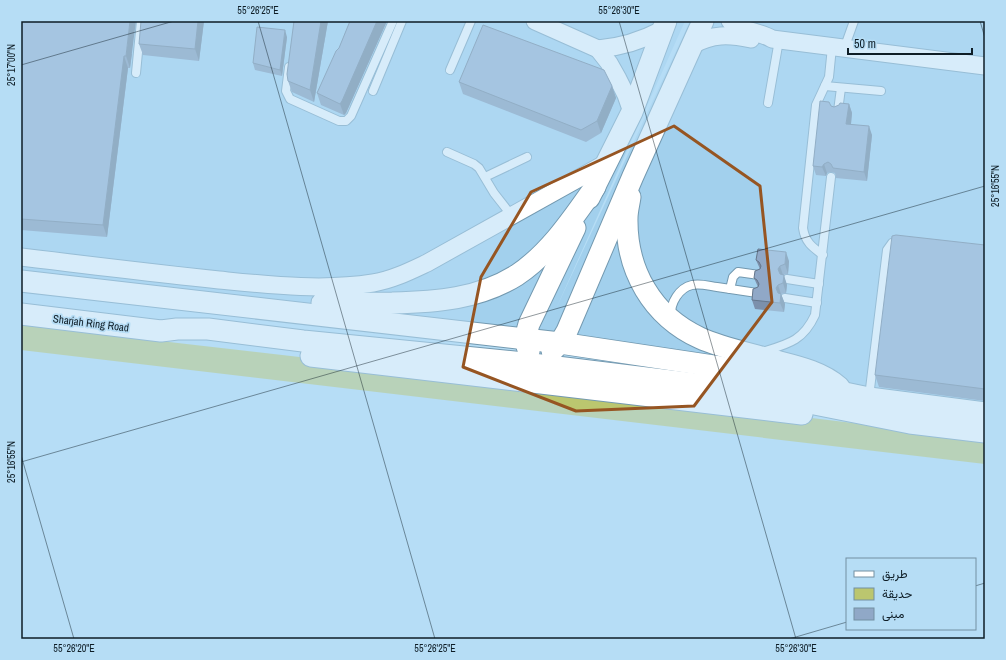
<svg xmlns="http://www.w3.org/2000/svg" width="1006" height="660" font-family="'Archivo Narrow',Vazirmatn,sans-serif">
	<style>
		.built { fill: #a2d0ed }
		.green { fill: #bbc66f }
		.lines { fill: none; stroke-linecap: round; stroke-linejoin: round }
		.service-casing { stroke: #7399b0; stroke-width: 10 }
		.minor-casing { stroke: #7399b0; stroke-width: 19 }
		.tertiary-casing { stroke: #7399b0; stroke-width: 23 }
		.service { stroke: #fff; stroke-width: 8 }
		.minor { stroke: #fff; stroke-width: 17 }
		.tertiary { stroke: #fff; stroke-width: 21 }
		.wall { fill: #7c90ab }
		.shaded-wall { fill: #65768b }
		.building { fill: #90a8c7; stroke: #65768b }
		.marked { fill: none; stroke: #965522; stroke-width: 3; stroke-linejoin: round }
		.ticks { fill: none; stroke: #0e1d26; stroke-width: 1; stroke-opacity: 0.45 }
		.labels { text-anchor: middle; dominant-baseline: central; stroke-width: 3.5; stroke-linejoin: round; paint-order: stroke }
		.street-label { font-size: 11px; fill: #0e1d26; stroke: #b6ddf5 }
		.neatline { fill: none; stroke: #0e1d26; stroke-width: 1.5 }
		.ticks-label { font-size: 10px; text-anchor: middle; fill: #0e1d26 }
	</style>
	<rect width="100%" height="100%" fill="#b6ddf5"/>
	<!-- built -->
	<polygon class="built" points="21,21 685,21 555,311 690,21 985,21 985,403 537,349 21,293"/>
	<!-- green -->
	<polygon class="green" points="21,325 455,375 985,439 985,464 21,350"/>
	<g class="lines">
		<!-- service casing -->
		<g class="service-casing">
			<g id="service">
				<polyline points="844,49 854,21"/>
				<polyline points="289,67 286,91 290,99 339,121 346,121 351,116 393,21"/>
				<polyline points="450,70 471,21"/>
				<polyline points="136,73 141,21"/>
				<polyline points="825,86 881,91"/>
				<polyline points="373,91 402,21"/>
				<polyline points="768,103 779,40"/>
				<polyline points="838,111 841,88"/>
				<polyline points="447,152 474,164 479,168 494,193 512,216"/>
				<polyline points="485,177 527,157"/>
				<path d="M823 255C812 247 805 242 803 228L816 105 829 77 832 47"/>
				<polyline points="787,279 819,284"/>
				<polyline points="730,289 733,277 738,272 759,275"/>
				<polyline points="785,298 817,303"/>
				<path d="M671 316C670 303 679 288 692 285 700 283 709 286 717 287 730 289 744 291 757 293"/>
				<path d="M762 352C788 344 803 341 815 315L831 177"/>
				<polyline points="869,397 887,250 892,243 901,241"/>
			</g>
		</g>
		<!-- minor casing -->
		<g class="minor-casing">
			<g id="minor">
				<polyline points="535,21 598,49 609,63 618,79 626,95 632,112"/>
				<path d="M730 21C742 32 759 31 772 39L985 66"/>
				<path d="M692 45C713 34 728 34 751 39"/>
				<path d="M598 49C622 47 641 41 662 30"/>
				<path d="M21 257C87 265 153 273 219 280 270 285 323 291 373 283 392 280 410 271 427 263L608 162"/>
			</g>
		</g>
		<!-- tertiary casing -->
		<g class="tertiary-casing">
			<g id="tertiary">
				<path d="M630 197C629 204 627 211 627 218 626 270 652 316 700 338 722 348 748 353 772 360 795 366 821 371 839 387"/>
				<polyline points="589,198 632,112 666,21"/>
				<polyline points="21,281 560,343 720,367 869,398 985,413"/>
				<path d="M322 303C345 304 369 303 392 303 436 302 479 299 517 275 550 253 573 218 595 187"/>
				<polyline points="21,314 161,331 177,329 208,329 303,341 524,363 744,390 910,423 985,432"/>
				<path d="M529 351C524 342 526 334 529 324L575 228"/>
				<polyline points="552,351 560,343 567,331 633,176 703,21"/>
				<polyline points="311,356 802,414"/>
			</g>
		</g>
		<!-- service -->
		<use href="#service" class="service"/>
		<!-- minor -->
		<use href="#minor" class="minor"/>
		<!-- tertiary -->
		<use href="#tertiary" class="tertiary"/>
	</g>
	<!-- wall -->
	<g class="wall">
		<polygon points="21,21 132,54 130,68 128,68 107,237 21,230"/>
		<polygon points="204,21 199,61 143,55 139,44"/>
		<polygon points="294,21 328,21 314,102 292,92 288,81"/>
		<polygon points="350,21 387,21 346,113 344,115 321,105 317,93 339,48"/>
		<polygon points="287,37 282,76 255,70 253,63"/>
		<polygon points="459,82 612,86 616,98 601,133 586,142 463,94"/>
		<polygon points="849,104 852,113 851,124 872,135 867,181 836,178 835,173 831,172 827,173 826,176 816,175 813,166 831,106 834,107"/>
		<polygon points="985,245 985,401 879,387 875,375"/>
		<polygon points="756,260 789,261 788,274 783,275 787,285 786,293 781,294 785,304 784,312 755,309 752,300 758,287 754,278 760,269"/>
	</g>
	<!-- shaded-wall -->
	<g class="shaded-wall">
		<polygon points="130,21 136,21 130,68 126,56"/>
		<polygon points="198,21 204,21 199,61 195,49"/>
		<polygon points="321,21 328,21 314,102 310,90"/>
		<polygon points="377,21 387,21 346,113 344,115 340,104"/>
		<polygon points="285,30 287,37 282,76 280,70"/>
		<polygon points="124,56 128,68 107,237 103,225"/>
		<polygon points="612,86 616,98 601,133 597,121"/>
		<polygon points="849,104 852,113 850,133 846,124"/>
		<polygon points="869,126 872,135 867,181 864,172"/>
		<polygon points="824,164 827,173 826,176 822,167"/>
		<polygon points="786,252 789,261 788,274 785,264"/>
		<polygon points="780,266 783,275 782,279 778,269"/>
		<polygon points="784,275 787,285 786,293 783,283"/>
		<polygon points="778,285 781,294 780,298 776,288"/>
		<polygon points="781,294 785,304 784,312 780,303"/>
	</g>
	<!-- building -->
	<g class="building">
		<polygon points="21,21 130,21 126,56 124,56 103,225 21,219"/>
		<polygon points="141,21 198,21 195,49 139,44"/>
		<polygon points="294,21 321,21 310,90 288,81 287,74"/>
		<polygon points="350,21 377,21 342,101 340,104 317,93 336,51 339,48"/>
		<polygon points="483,25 604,70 612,86 597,121 581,130 459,82"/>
		<polygon points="257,27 285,30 280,70 253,63"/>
		<polygon points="820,101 829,102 831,106 834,107 839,105 840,103 849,104 846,124 869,126 864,172 833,168 831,164 828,162 824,164 822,167 813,166"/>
		<polygon points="896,235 985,245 985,389 875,375 892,236"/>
		<polygon points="758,249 786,252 785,264 780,266 778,269 780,274 784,275 783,283 778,285 776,288 778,293 781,294 780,303 752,300 753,289 758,287 759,284 757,280 754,278 755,271 760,269 761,266 759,262 756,260"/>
	</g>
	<!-- marked area -->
	<path d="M0 0H1006V660H0ZM674 126 760 186 772 302 694 406 576 411 463 367 481 277 531 192Z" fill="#b6ddf5" fill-opacity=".55" fill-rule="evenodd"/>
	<path class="marked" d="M674 126 760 186 772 302 694 406 576 411 463 367 481 277 531 192Z"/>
	<!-- ticks -->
	<path class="ticks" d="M258 21 435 639M619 21 796 639M980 21 985 38M21 65 174 21M21 455 74 639M21 462 985 186M975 586 985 583M789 639 847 622"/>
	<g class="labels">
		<!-- street labels -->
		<g class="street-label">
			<text transform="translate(91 323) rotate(7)">Sharjah Ring Road</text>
		</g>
	</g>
	<!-- border -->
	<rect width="1006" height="660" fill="none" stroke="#b6ddf5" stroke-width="44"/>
	<!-- legend -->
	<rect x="846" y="558" width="130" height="72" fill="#b6ddf5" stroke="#7390a2"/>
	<rect x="854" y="571" width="20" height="6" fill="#ffffff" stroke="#7390a2"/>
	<text x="882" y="578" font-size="12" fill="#0e1d26">طريق</text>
	<rect x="854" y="588" width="20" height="12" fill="#bbc66f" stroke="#7390a2"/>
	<text x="882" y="598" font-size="12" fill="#0e1d26">حديقة</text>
	<rect x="854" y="608" width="20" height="12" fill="#90a8c7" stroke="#7390a2"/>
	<text x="882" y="618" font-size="12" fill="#0e1d26">مبنى</text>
	<!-- scale -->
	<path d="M848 48v6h124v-6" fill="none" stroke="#0e1d26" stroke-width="2"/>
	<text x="854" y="48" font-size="12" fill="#0e1d26" stroke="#b6ddf5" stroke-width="3" paint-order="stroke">50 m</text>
	<rect x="22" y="22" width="962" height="616" class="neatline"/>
	<g class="ticks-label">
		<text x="258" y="14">55°26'25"E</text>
		<text x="619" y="14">55°26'30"E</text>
		<text transform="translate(11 65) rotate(-90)" y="4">25°17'00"N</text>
		<text transform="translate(995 186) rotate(-90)" y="4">25°16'55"N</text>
		<text transform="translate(11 462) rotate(-90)" y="4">25°16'55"N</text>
		<text x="74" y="652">55°26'20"E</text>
		<text x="435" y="652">55°26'25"E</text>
		<text x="796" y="652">55°26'30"E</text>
	</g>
</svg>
